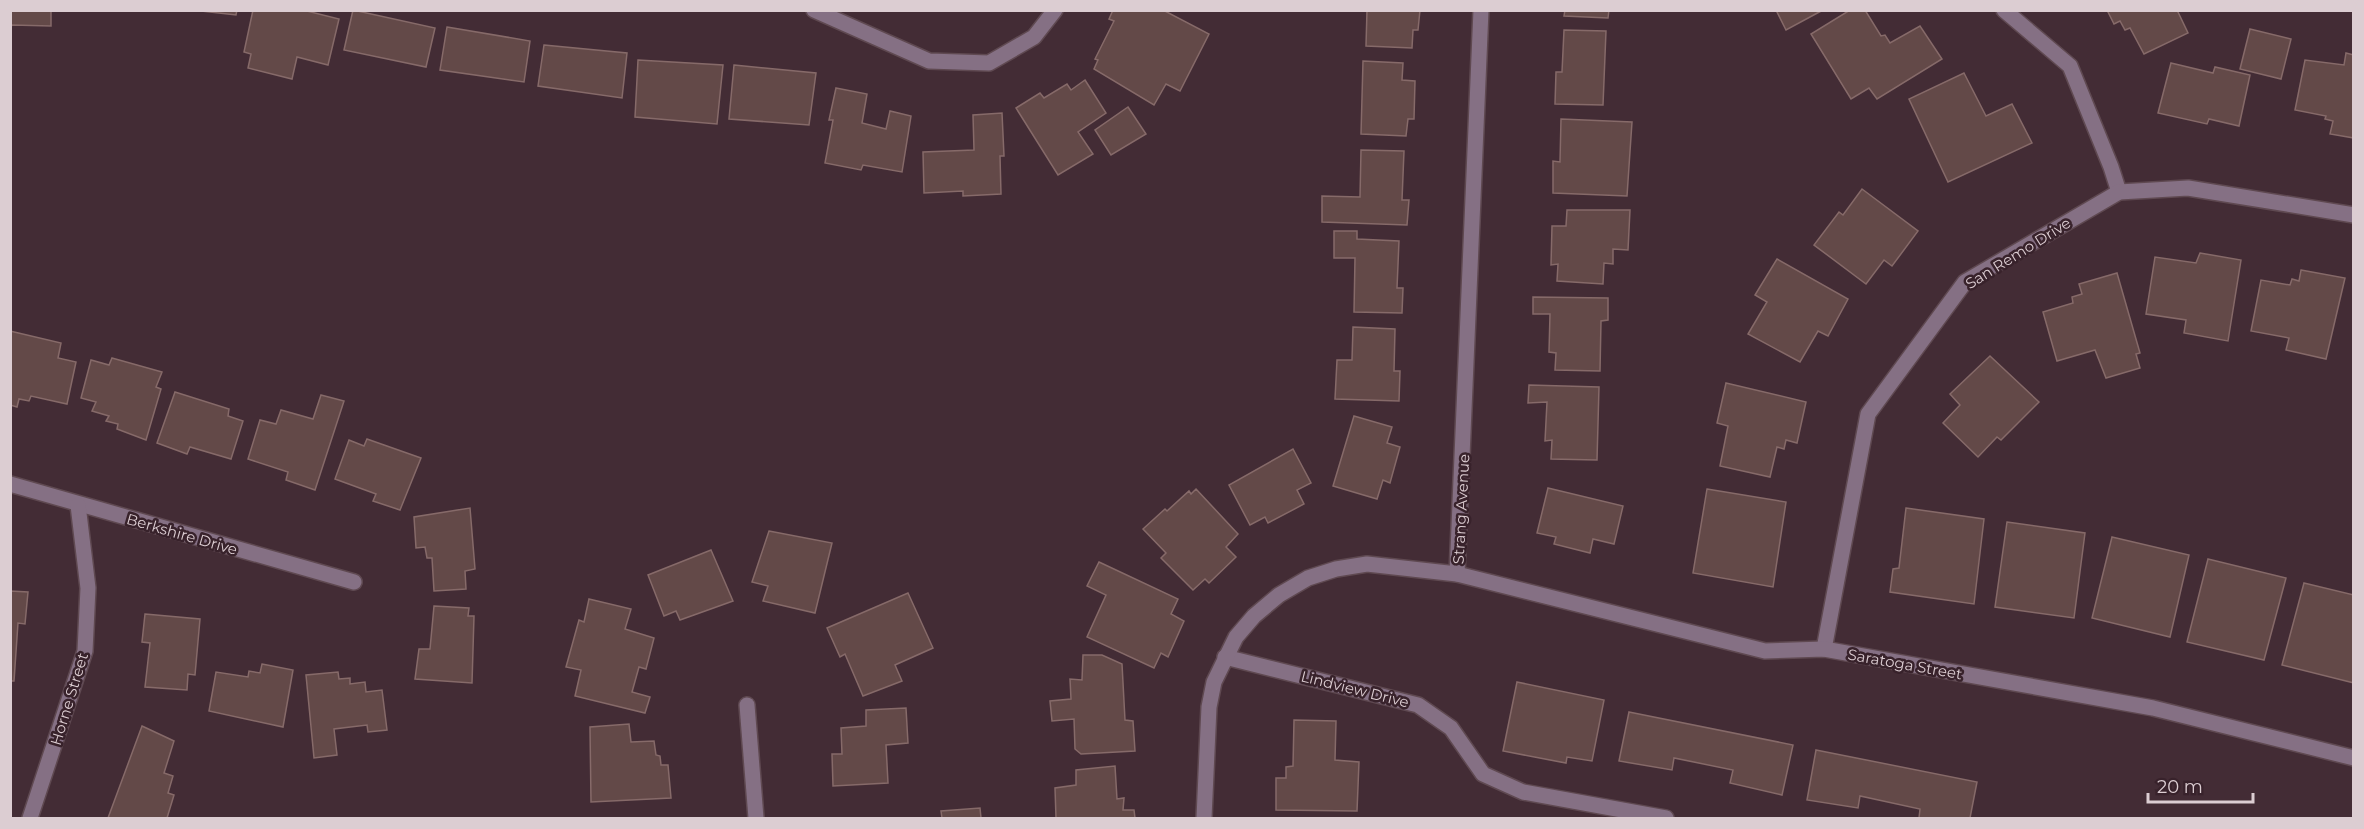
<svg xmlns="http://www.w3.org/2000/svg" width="2364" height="829" font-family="Montserrat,sans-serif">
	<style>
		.building { fill: #634948; stroke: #866a69; stroke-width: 1.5 }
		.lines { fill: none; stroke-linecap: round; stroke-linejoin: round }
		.minor-casing { stroke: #5f4951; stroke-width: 18 }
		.minor { stroke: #857084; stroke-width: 15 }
		.labels { text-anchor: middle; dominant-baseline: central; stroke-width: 5; stroke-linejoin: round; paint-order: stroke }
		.street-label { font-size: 15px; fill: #dccdd2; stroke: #38222b }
	</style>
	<rect width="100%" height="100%" fill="#432c35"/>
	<!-- building -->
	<g class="building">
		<polygon points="10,10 51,10 51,26 12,25 10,29"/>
		<polygon points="192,10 237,10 236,15"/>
		<polygon points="253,10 303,10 339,19 328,65 297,57 292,79 248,68 251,54 244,52"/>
		<polygon points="353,10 435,28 426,67 344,50"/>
		<polygon points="1113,10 1163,10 1209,34 1180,91 1166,84 1154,105 1094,69 1098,60 1095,59 1114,21 1109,19"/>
		<polygon points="1367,10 1420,10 1418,30 1413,30 1412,48 1366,46"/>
		<polygon points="1565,10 1609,10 1608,18 1564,16"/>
		<polygon points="1776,10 1823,10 1786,30"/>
		<polygon points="1850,10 1865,10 1881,36 1885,35 1890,43 1920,26 1942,59 1877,99 1869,88 1851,99 1811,34"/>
		<polygon points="2107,10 2177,10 2188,33 2144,54 2130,28 2125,30 2120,21 2114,24"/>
		<polygon points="447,27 530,41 524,82 440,70"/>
		<polygon points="2250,29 2291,39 2281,79 2240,69"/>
		<polygon points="1564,30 1606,31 1603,105 1555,104 1556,72 1562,72"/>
		<polygon points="544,45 627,53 622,98 538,86"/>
		<polygon points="2346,53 2354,55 2354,138 2330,134 2333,121 2325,119 2326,116 2295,110 2305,60 2344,65"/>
		<polygon points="638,60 723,65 717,124 635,117"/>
		<polygon points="1363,61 1403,63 1402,80 1415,81 1414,119 1408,119 1406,136 1361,134"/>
		<polygon points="2171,63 2213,73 2215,67 2250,75 2239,126 2209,119 2207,124 2158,113"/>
		<polygon points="734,65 816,73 809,125 729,119"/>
		<polygon points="1964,73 1986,116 2012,104 2032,143 1948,182 1909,99"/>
		<polygon points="1085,80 1106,113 1078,132 1093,154 1058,175 1016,108 1040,93 1044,98 1067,84 1071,90"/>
		<polygon points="836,88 867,94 862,123 886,129 890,111 911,116 902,172 863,165 861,170 825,163 833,120 829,120"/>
		<polygon points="1128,107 1146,134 1111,155 1095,130"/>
		<polygon points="1002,113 1004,156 1000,156 1001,194 963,196 963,191 924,193 923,152 974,150 973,115"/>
		<polygon points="1561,119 1632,122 1627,196 1553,193 1553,161 1560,162"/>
		<polygon points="1361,150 1404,151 1402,200 1409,200 1407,225 1322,222 1322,196 1360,197"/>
		<polygon points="1862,189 1918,231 1892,266 1884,260 1866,284 1814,245 1839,212 1843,215"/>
		<polygon points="1567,210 1630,210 1628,250 1613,249 1613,264 1604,263 1603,284 1557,281 1558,264 1551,265 1552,226 1566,226"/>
		<polygon points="1334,231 1357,231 1357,239 1399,241 1397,288 1403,288 1402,313 1354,312 1355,258 1334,258"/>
		<polygon points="2200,253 2241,260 2228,341 2184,333 2186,320 2146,314 2155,257 2196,263"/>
		<polygon points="1777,259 1848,299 1828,336 1818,331 1800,362 1748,334 1767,302 1755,295"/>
		<polygon points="2301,270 2345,278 2326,359 2286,350 2289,338 2251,331 2261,280 2290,285 2292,279 2299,281"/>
		<polygon points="2117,273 2140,353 2136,354 2140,368 2106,378 2095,350 2057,361 2043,312 2073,303 2072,297 2082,294 2079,284"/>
		<polygon points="1533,297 1608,298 1608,320 1601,321 1600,371 1555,370 1556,353 1549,352 1550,314 1533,314"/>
		<polygon points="1353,327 1395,329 1394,371 1400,371 1399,401 1335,399 1337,360 1352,360"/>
		<polygon points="10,331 61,343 58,358 76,362 67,404 31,396 29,401 19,399 17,407 10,405"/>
		<polygon points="1990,356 2039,402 2001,440 1997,437 1978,457 1943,423 1960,405 1950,394"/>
		<polygon points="112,358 162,372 156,387 161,389 146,440 117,429 118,424 106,421 109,416 92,411 96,402 81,398 91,360 109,365"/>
		<polygon points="1726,383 1806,402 1797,443 1786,440 1784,449 1777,447 1770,477 1720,466 1728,426 1717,423"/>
		<polygon points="1529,385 1599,387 1597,460 1551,459 1552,440 1545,441 1547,402 1528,403"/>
		<polygon points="175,392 229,409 228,416 243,421 231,459 190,447 187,454 157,443"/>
		<polygon points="321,395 344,401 315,490 286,480 288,472 248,459 260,420 276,424 281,410 313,419"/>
		<polygon points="1354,416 1392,427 1387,443 1400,447 1390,483 1383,480 1377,499 1333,486"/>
		<polygon points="367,439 421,458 400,510 373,501 376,494 335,479 349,440 364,446"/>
		<polygon points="1293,449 1311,483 1297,490 1304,504 1268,523 1265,517 1250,525 1229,485"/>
		<polygon points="1548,488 1623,506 1614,544 1593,539 1590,553 1554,544 1556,537 1537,533"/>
		<polygon points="1196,489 1238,534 1226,547 1236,557 1209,583 1205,579 1193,590 1161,558 1166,553 1143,529 1165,509 1167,511 1189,491 1191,494"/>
		<polygon points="1707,489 1786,502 1773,587 1693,573"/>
		<polygon points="470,508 475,569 465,571 466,589 434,591 432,558 427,558 425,547 416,548 414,517"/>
		<polygon points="1906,508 1984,519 1974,604 1890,592 1893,569 1899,568"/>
		<polygon points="2007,522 2085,533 2074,618 1995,607"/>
		<polygon points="769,531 832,543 815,613 763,601 768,586 752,582"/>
		<polygon points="2112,537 2189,555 2170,637 2092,618"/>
		<polygon points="711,550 733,601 680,620 676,611 664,616 648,575"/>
		<polygon points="2208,559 2286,578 2264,660 2187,642"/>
		<polygon points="1099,562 1178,599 1171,614 1184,621 1168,657 1161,653 1154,668 1087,637 1106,595 1087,586"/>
		<polygon points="2304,583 2354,595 2354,683 2282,665"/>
		<polygon points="10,591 28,592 25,624 18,623 14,681 10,681"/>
		<polygon points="908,593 933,648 895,665 902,681 863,696 845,654 840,657 827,628"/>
		<polygon points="589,599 631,609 625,629 654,638 646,669 639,667 632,692 650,697 645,713 575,696 581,670 566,667 579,620 584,622"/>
		<polygon points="434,606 469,608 468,616 474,616 472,683 415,679 419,649 430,649"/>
		<polygon points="145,614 200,619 195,675 188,674 187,690 145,687 150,643 142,642"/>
		<polygon points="1083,655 1102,655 1122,664 1125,720 1133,721 1135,751 1081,754 1075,749 1074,719 1052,721 1050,701 1071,699 1070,679 1082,680"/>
		<polygon points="262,664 293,670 283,727 209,711 216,672 248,677 249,671 260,673"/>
		<polygon points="338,672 339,679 350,678 350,684 365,682 366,692 382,690 387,730 368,732 367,725 334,729 337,755 314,758 306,675"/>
		<polygon points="1517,682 1604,700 1592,761 1567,757 1566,763 1503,751"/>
		<polygon points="906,708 908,743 886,745 888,783 833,786 832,754 842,754 841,728 866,726 866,710"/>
		<polygon points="1629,712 1793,745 1782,795 1730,783 1733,770 1674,758 1672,770 1619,761"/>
		<polygon points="1294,720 1336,721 1335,760 1359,762 1357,811 1276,810 1276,778 1286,778 1286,767 1293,766"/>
		<polygon points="629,724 631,742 654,741 656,755 660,756 661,765 668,765 671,798 591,802 590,727"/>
		<polygon points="142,726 174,741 164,773 173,776 168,793 174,795 167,818 108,818"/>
		<polygon points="1816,750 1977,782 1970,818 1919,818 1920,809 1860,796 1858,808 1807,800"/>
		<polygon points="1115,766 1117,799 1124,798 1123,810 1134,810 1135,818 1056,818 1055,788 1076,785 1076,770"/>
		<polygon points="980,808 981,818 942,818 941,811"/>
	</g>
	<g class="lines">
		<!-- minor casing -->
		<g class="minor-casing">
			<g id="minor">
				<polyline points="814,10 929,61 989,63 1034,37 1055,10"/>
				<polyline points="2004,10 2070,66 2111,167 2119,192"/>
				<polyline points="10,484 354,582"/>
				<polyline points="1457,574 1481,10"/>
				<polyline points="1824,649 1868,414 1965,282 2119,192 2188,188 2354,215"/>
				<polyline points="1225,657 1418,705 1451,728 1483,774 1523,792 1666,818"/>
				<polyline points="747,705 756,818"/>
				<polyline points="30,818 85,651 88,588 78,505"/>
				<polyline points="1204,818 1209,707 1214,682 1236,637 1254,616 1279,595 1308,578 1336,569 1367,564 1457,574 1765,651 1824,649 2153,708 2354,758"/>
			</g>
		</g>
		<!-- minor -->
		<use href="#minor" class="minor"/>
	</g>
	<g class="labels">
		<!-- street labels -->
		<g class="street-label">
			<text transform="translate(2018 253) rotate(-32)">San Remo Drive</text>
			<text transform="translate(1461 509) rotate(-87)">Strang Avenue</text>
			<text transform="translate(182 534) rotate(16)">Berkshire Drive</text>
			<text transform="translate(1905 664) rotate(10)">Saratoga Street</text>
			<text transform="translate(1355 689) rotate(14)">Lindview Drive</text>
			<text transform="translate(69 699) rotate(-73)">Horne Street</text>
		</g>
	</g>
	<!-- border -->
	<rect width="2364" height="829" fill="none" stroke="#dccdd2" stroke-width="24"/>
	<!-- scale -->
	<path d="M2148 793v9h105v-9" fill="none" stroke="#dccdd2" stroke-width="3"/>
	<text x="2157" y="793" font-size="18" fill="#dccdd2" stroke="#38222b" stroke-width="4.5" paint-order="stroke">20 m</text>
</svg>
